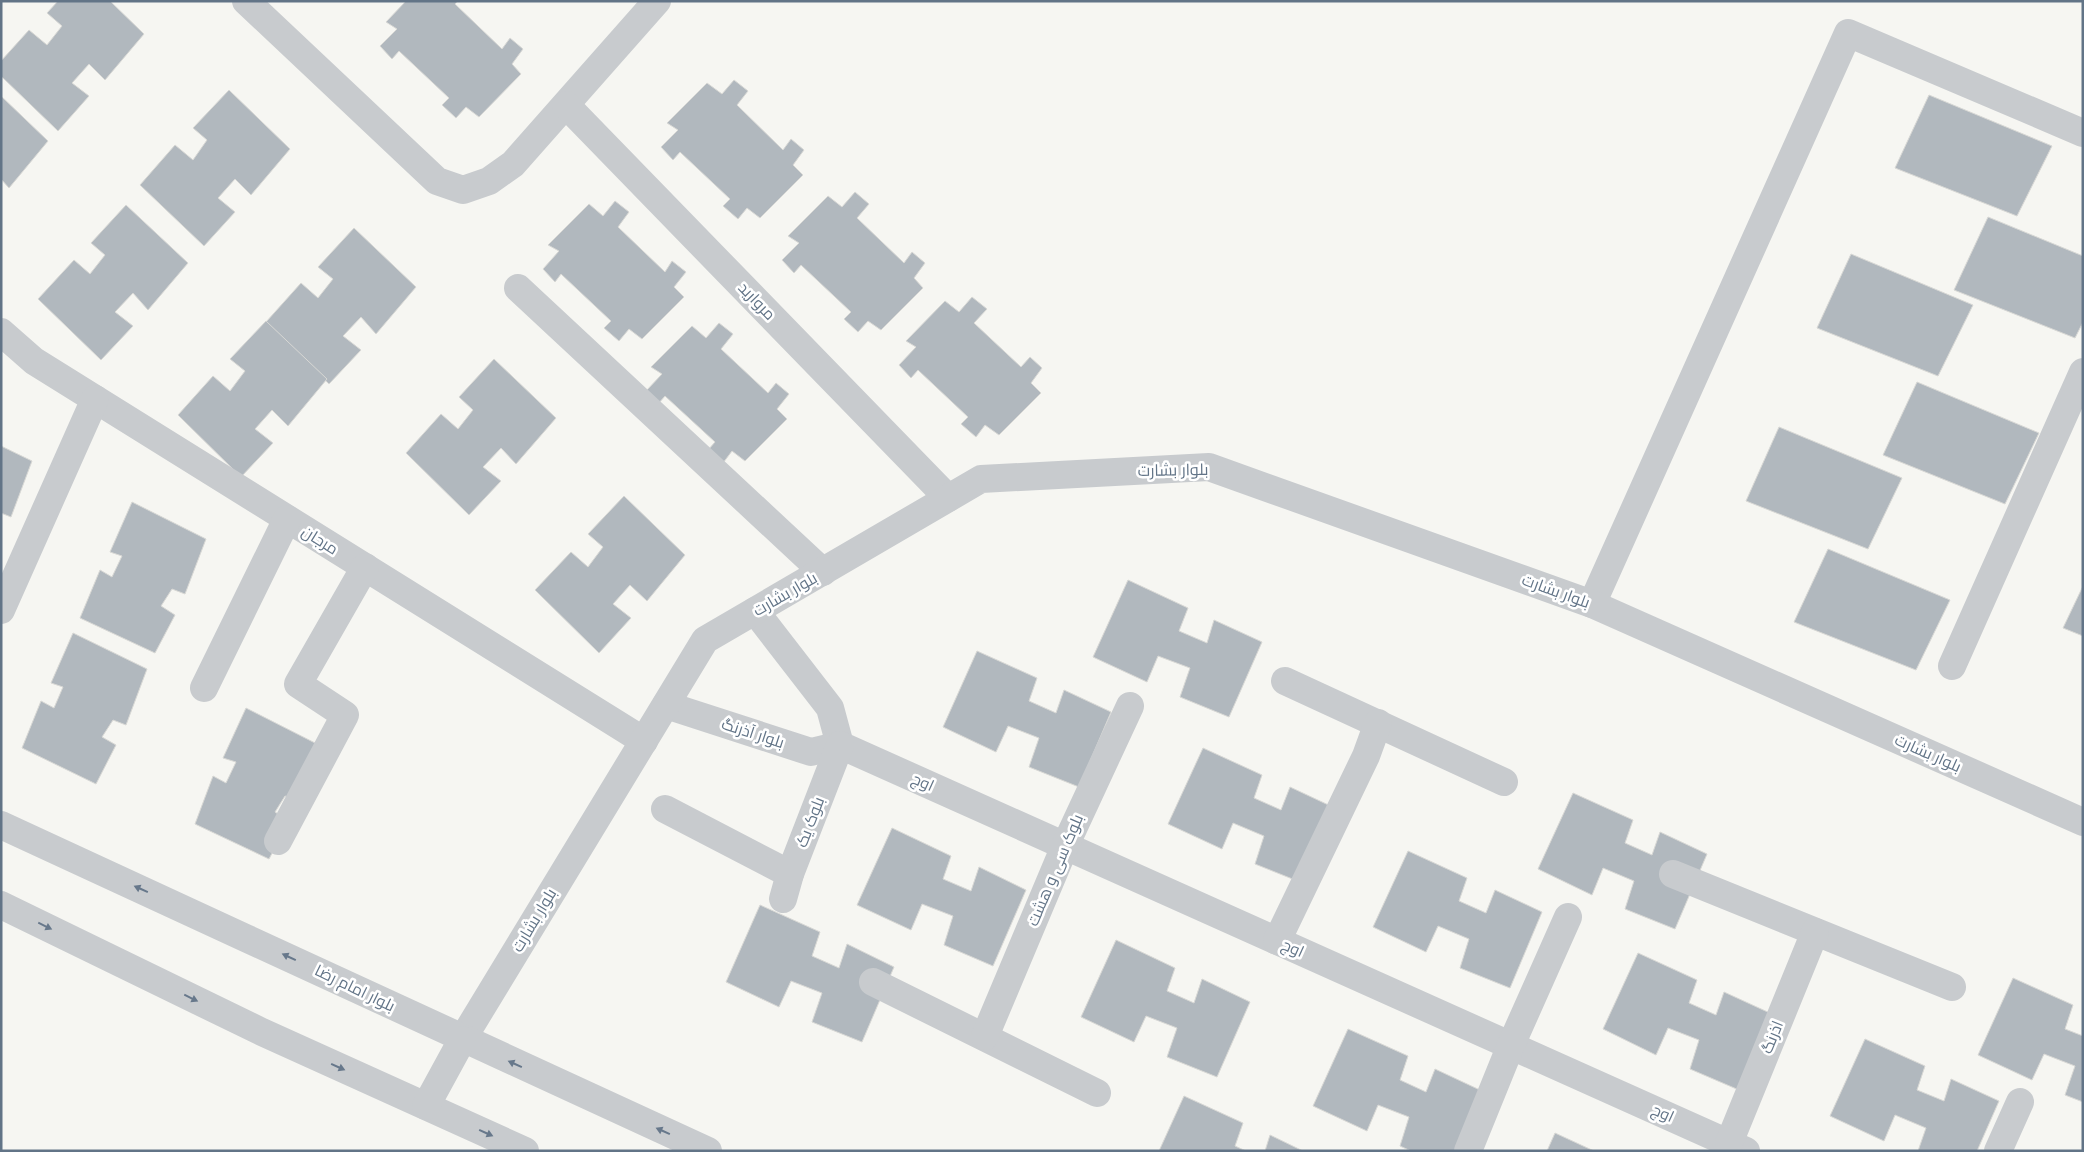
<svg xmlns="http://www.w3.org/2000/svg" width="2084" height="1152" font-family="Poppins,Cairo,sans-serif">
	<style>
		.building { fill: #b1b8be; stroke: #d8d8d5 }
		.lines { fill: none; stroke-linecap: round; stroke-linejoin: round }
		.minor { stroke: #c8cbce; stroke-width: 28 }
		.tertiary { stroke: #c8cbce; stroke-width: 28 }
		.oneway { fill: #67788b }
		.labels { text-anchor: middle; dominant-baseline: central; stroke-width: 5; stroke-linejoin: round; paint-order: stroke }
		.street-label { font-size: 16px; fill: #627487; stroke: #fff }
	</style>
	<rect width="100%" height="100%" fill="#f6f6f2"/>
	<!-- building -->
	<g class="building">
		<polygon points="58,1 110,1 144,34 105,80 89,64 72,83 89,96 58,131 1,76 1,61 29,30 47,45 62,26 47,13"/>
		<polygon points="406,1 458,1 455,4 502,49 510,38 523,49 512,64 521,74 479,117 466,107 456,118 442,105 449,98 399,51 392,59 380,46 397,29 386,22"/>
		<polygon points="734,80 748,91 737,105 783,150 791,139 804,150 793,165 803,175 760,218 747,208 738,219 723,206 730,199 680,152 673,160 661,147 678,130 667,123 707,83 722,94"/>
		<polygon points="229,90 290,149 251,195 235,179 218,198 235,212 204,246 140,185 175,145 193,160 207,140 193,128"/>
		<polygon points="1929,95 2052,146 2017,216 1895,168"/>
		<polygon points="1,96 48,141 9,188 1,179"/>
		<polygon points="855,192 869,204 857,218 904,263 912,252 925,263 914,278 923,288 881,330 868,321 858,332 844,319 851,312 801,265 794,273 782,260 799,243 788,236 828,196 842,207"/>
		<polygon points="615,201 629,212 618,227 665,272 672,261 686,272 674,287 684,297 642,339 629,329 619,341 604,328 611,321 561,274 555,282 543,269 559,251 548,245 589,204 603,216"/>
		<polygon points="126,205 188,263 148,310 133,293 115,312 133,326 101,360 38,299 74,260 90,274 105,255 91,243"/>
		<polygon points="1988,217 2083,256 2083,322 2075,338 1954,290"/>
		<polygon points="354,228 416,287 376,334 361,317 343,336 361,350 329,384 266,322 301,283 318,298 333,279 318,267"/>
		<polygon points="1851,254 1973,305 1938,376 1817,328"/>
		<polygon points="972,297 987,309 974,323 1021,367 1030,357 1042,368 1031,383 1041,393 999,435 985,425 976,437 961,424 968,417 918,370 911,378 899,365 916,347 906,341 945,301 959,312"/>
		<polygon points="266,321 327,379 288,426 272,410 255,429 273,443 241,477 178,415 213,376 230,391 245,371 230,359"/>
		<polygon points="719,323 733,334 721,349 768,393 776,383 789,394 777,409 787,419 745,461 732,451 723,463 708,450 715,442 665,396 658,404 646,391 662,374 651,367 692,326 706,338"/>
		<polygon points="494,359 556,418 516,464 501,448 483,467 501,481 469,515 406,453 441,414 458,429 473,410 459,397"/>
		<polygon points="1917,382 2039,433 2005,504 1883,455"/>
		<polygon points="1779,427 1902,478 1868,549 1746,501"/>
		<polygon points="1,446 32,461 11,517 1,513"/>
		<polygon points="624,496 685,555 647,601 630,585 613,604 631,618 599,653 535,590 571,552 588,567 603,547 588,534"/>
		<polygon points="132,502 206,539 185,594 172,589 161,606 175,615 155,653 80,618 100,570 112,577 122,556 110,552"/>
		<polygon points="1828,549 1950,600 1916,670 1794,622"/>
		<polygon points="1128,580 1188,608 1179,631 1207,643 1214,620 1262,642 1229,717 1180,697 1190,668 1158,656 1147,682 1093,657"/>
		<polygon points="2083,586 2083,636 2063,628"/>
		<polygon points="73,633 147,669 126,725 113,720 102,737 116,745 96,784 22,748 41,701 54,708 63,687 51,683"/>
		<polygon points="977,651 1037,678 1029,701 1056,713 1064,690 1111,712 1079,787 1029,767 1039,738 1008,726 996,752 943,727"/>
		<polygon points="246,708 319,745 299,800 285,796 275,812 289,821 269,859 195,824 213,776 226,783 236,762 223,758"/>
		<polygon points="1203,748 1262,775 1254,798 1281,810 1290,787 1337,809 1305,884 1255,864 1264,836 1233,823 1222,849 1168,824"/>
		<polygon points="1573,793 1633,820 1625,843 1652,855 1660,832 1707,854 1675,929 1625,909 1634,881 1603,868 1592,895 1538,869"/>
		<polygon points="892,828 951,856 943,879 971,891 979,867 1026,890 993,966 944,945 953,916 922,904 911,930 857,905"/>
		<polygon points="1408,851 1467,878 1459,901 1486,913 1495,890 1542,912 1510,988 1460,968 1469,939 1438,926 1426,952 1373,927"/>
		<polygon points="760,905 820,932 812,956 839,968 847,944 894,967 862,1042 812,1022 822,993 791,981 779,1007 726,982"/>
		<polygon points="1116,940 1175,968 1167,991 1194,1003 1202,979 1250,1002 1217,1077 1167,1057 1177,1028 1146,1016 1134,1042 1081,1017"/>
		<polygon points="1638,953 1697,980 1689,1003 1716,1015 1724,992 1772,1014 1739,1090 1690,1069 1699,1040 1668,1028 1656,1055 1603,1029"/>
		<polygon points="2013,978 2073,1005 2065,1029 2083,1036 2083,1102 2065,1095 2075,1066 2044,1054 2032,1080 1978,1055"/>
		<polygon points="1348,1029 1408,1056 1400,1080 1426,1092 1435,1069 1482,1091 1456,1151 1411,1151 1400,1146 1409,1117 1378,1105 1367,1131 1313,1106"/>
		<polygon points="1865,1039 1925,1066 1917,1090 1944,1101 1951,1079 1999,1101 1977,1151 1918,1151 1926,1128 1895,1115 1884,1141 1830,1116"/>
		<polygon points="1184,1096 1243,1123 1235,1146 1246,1151 1159,1151"/>
		<polygon points="1555,1133 1594,1151 1547,1151"/>
		<polygon points="1270,1135 1303,1151 1265,1151"/>
	</g>
	<g class="lines">
		<!-- minor -->
		<g class="minor">
			<polyline points="246,1 437,181 463,190 489,181 513,164 657,1"/>
			<polyline points="566,105 948,498"/>
			<polyline points="518,288 823,572"/>
			<polyline points="1,332 34,361 644,741"/>
			<polyline points="1592,604 1848,33 2083,133"/>
			<polyline points="1,610 95,399"/>
			<polyline points="755,611 830,708 840,745"/>
			<polyline points="1952,666 2083,372"/>
			<polyline points="1285,681 1504,782"/>
			<polyline points="204,688 287,519"/>
			<polyline points="666,705 811,752 840,745"/>
			<polyline points="840,745 1746,1151"/>
			<polyline points="665,809 790,874"/>
			<polyline points="278,841 345,715 298,684 365,567"/>
			<polyline points="1673,874 1952,987"/>
			<polyline points="783,899 790,874 840,745"/>
			<polyline points="1277,941 1366,756 1378,723"/>
			<polyline points="873,982 1097,1093"/>
			<polyline points="985,1036 1065,846 1130,706"/>
			<polyline points="462,1040 705,640 981,479 1209,467 1592,604 2083,822"/>
			<polyline points="1729,1143 1815,932"/>
			<polyline points="1468,1151 1511,1045 1568,917"/>
			<polyline points="1998,1151 2020,1102"/>
		</g>
		<!-- tertiary -->
		<g class="tertiary">
			<path d="M1 825C237 933 471 1044 708 1151"/>
			<polyline points="1,905 262,1032 525,1151"/>
			<polyline points="426,1106 462,1040"/>
		</g>
	</g>
	<!-- one-way arrows -->
	<defs><path id="oneway-solid" d="M-6-.8H1V-3.2L6.5 0L1 3.2V.8H-6Z" transform="scale(1.25)"/></defs>
	<g class="oneway">
		<use href="#oneway-solid" transform="translate(141 889) rotate(-156)"/>
		<use href="#oneway-solid" transform="translate(45 926) rotate(26)"/>
		<use href="#oneway-solid" transform="translate(289 957) rotate(-155)"/>
		<use href="#oneway-solid" transform="translate(191 998) rotate(26)"/>
		<use href="#oneway-solid" transform="translate(515 1064) rotate(-156)"/>
		<use href="#oneway-solid" transform="translate(338 1067) rotate(24)"/>
		<use href="#oneway-solid" transform="translate(663 1131) rotate(-156)"/>
		<use href="#oneway-solid" transform="translate(486 1133) rotate(24)"/>
	</g>
	<g class="labels">
		<!-- street labels -->
		<g class="street-label">
			<text transform="translate(757 301) rotate(46)">مروارید</text>
			<text transform="translate(1173 470) rotate(-1)">بلوار بشارت</text>
			<text transform="translate(320 540) rotate(32)">مرجان</text>
			<text transform="translate(1556 591) rotate(20)">بلوار بشارت</text>
			<text transform="translate(785 594) rotate(-30)">بلوار بشارت</text>
			<text transform="translate(753 733) rotate(18)">بلوار آذرنگ</text>
			<text transform="translate(1928 753) rotate(24)">بلوار بشارت</text>
			<text transform="translate(923 782) rotate(24)">اوج</text>
			<text transform="translate(810 822) rotate(-69)">بلوک یک</text>
			<text transform="translate(1055 870) rotate(-67)">بلوک سی و هشت</text>
			<text transform="translate(534 920) rotate(-59)">بلوار بشارت</text>
			<text transform="translate(1293 948) rotate(24)">اوج</text>
			<text transform="translate(355 988) rotate(26)">بلوار امام رضا</text>
			<text transform="translate(1772 1037) rotate(-68)">اذرنگ</text>
			<text transform="translate(1663 1113) rotate(24)">اوج</text>
		</g>
	</g>
	<!-- border -->
	<rect width="2084" height="1152" fill="none" stroke="#627487" stroke-width="5"/>
</svg>
